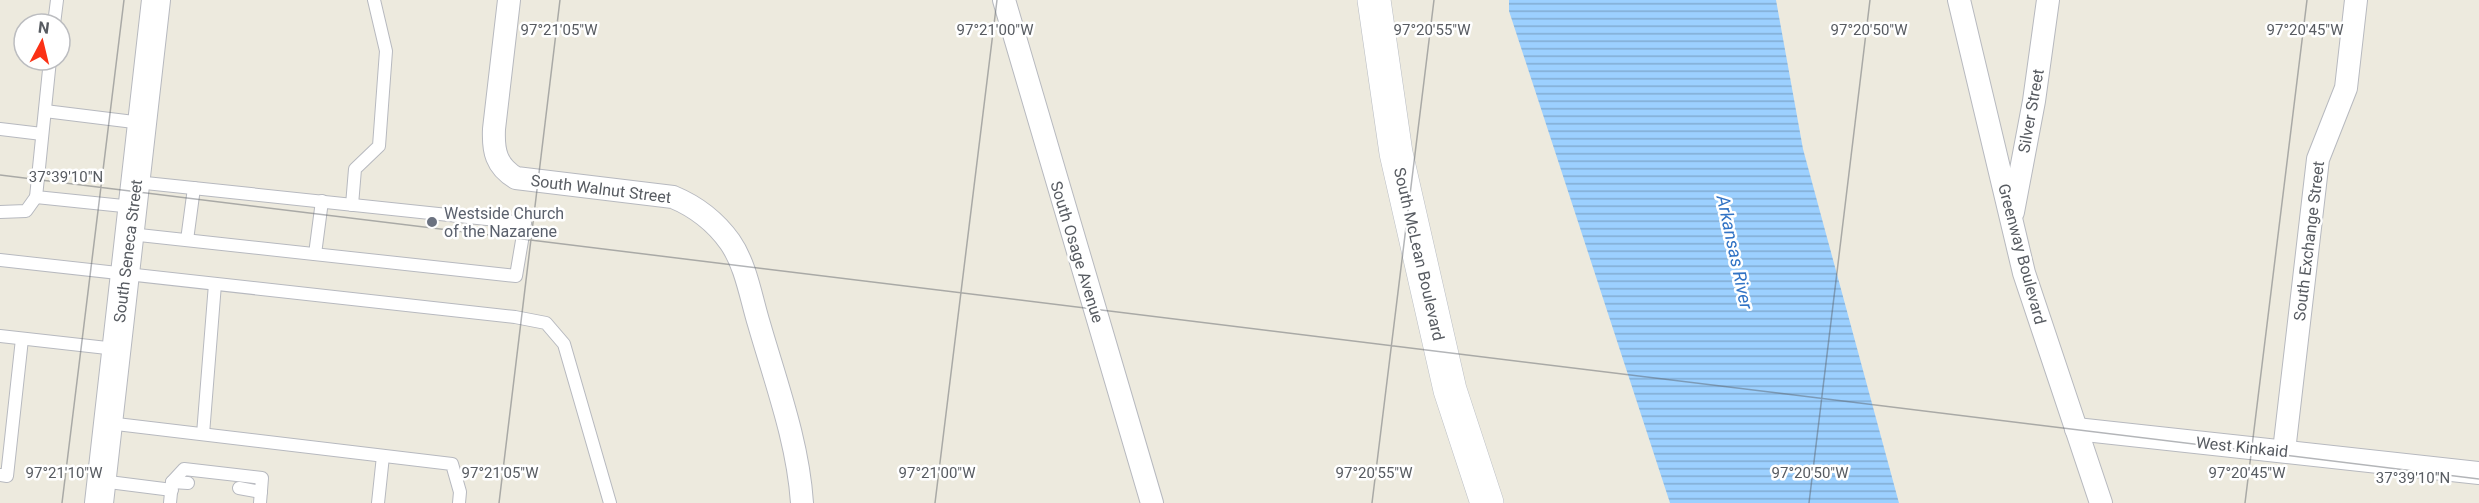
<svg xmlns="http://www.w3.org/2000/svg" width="2479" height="503" font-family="Roboto,sans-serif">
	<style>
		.water { fill: url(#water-rules) }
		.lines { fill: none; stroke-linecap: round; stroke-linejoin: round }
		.service-casing { stroke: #b7b9bf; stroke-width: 14 }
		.minor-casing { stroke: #b7b9bf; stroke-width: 24 }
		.tertiary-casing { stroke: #b7b9bf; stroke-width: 30 }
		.secondary-casing { stroke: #b9bdc4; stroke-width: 34 }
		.service { stroke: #fff; stroke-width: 12 }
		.minor { stroke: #fff; stroke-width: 22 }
		.tertiary { stroke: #fff; stroke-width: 28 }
		.secondary { stroke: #fff; stroke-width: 33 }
		.ticks { fill: none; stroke: #575b61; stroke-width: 1.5; stroke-opacity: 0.45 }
		.worship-dot { fill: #6b7280; stroke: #fff; stroke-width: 2 }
		.labels { text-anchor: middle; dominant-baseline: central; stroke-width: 5; stroke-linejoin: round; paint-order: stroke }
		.street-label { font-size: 16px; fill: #575b61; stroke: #fff }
		.worship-label { font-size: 16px; fill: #5b616d; stroke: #fff; text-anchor: start }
		.water-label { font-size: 18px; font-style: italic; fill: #3173c5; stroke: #fff }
		.ticks-label { font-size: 15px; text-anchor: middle; fill: #575b61; stroke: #fff; stroke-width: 5; stroke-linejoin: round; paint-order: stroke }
	</style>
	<defs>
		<pattern id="water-rules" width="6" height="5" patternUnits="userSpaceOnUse" patternTransform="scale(1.5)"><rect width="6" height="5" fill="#9cd0ff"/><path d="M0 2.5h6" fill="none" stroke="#82acd2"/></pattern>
	</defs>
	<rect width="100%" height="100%" fill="#edeade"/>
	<!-- water -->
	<polygon class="water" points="1509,0 1776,0 1803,149 1899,503 1670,503 1509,11"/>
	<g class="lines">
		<!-- service casing -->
		<g class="service-casing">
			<g id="service">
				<polyline points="54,24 57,0"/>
				<polyline points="50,60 36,197 133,207"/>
				<polyline points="45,111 142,123"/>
				<polyline points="0,129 42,134"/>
				<polyline points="352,205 355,169 379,146 386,51 374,0"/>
				<polyline points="0,212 26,211 36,197"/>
				<polyline points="130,234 516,276 525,223 136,182"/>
				<polyline points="187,240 194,188"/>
				<polyline points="315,254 322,201"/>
				<polyline points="0,260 515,317 546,323 564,344 610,503"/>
				<polyline points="0,336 116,349"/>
				<polyline points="108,423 452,464 460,492 459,503"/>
				<polyline points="203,434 215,284"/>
				<polyline points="0,475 7,476 22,339"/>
				<polyline points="101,481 172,490"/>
				<polyline points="172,482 188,483"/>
				<polyline points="239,488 261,492"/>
				<polyline points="170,503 172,482 184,469 262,478 260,503"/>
				<polyline points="378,503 383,456"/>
			</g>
		</g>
		<!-- minor casing -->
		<g class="minor-casing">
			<g id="minor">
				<path d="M509 0 494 129C493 151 496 166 516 178L673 197C697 207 715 221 730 242 746 265 751 298 759 324 776 383 798 442 802 503"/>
				<polyline points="1004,0 1152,503"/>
				<polyline points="1959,0 2024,273 2101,503"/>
				<polyline points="2013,212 2034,101 2048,0"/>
				<polyline points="2076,429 2479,473"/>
				<polyline points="2284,451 2318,159 2346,88 2356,0"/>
			</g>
		</g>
		<!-- tertiary casing -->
		<g class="tertiary-casing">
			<polyline id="tertiary" points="99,503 156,0"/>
		</g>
		<!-- secondary casing -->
		<g class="secondary-casing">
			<polyline id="secondary" points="1374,0 1396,153 1450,390 1487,503"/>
		</g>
		<!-- service -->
		<use href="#service" class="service"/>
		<!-- minor -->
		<use href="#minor" class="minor"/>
		<!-- tertiary -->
		<use href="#tertiary" class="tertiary"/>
		<!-- secondary -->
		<use href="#secondary" class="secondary"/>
	</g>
	<!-- ticks -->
	<path class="ticks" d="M0 175 2479 479M62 503 124 0M499 503 560 0M935 503 997 0M1372 503 1434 0M1809 503 1870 0M2245 503 2307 0"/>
	<!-- markers -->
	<circle class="worship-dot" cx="432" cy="222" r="6"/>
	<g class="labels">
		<!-- street labels -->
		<g class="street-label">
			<text transform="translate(2031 111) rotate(-80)">Silver Street</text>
			<text transform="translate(601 189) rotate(7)">South Walnut Street</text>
			<text transform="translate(2309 241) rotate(-83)">South Exchange Street</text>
			<text transform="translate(128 251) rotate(-83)">South Seneca Street</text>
			<text transform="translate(1077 252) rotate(73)">South Osage Avenue</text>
			<text transform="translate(1419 254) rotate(77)">South McLean Boulevard</text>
			<text transform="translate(2022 254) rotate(75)">Greenway Boulevard</text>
			<text transform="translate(2242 447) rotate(6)">West Kinkaid</text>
		</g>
		<!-- worship labels -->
		<g class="worship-label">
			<text x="444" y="213">Westside Church<tspan x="444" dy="18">of the Nazarene</tspan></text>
		</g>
		<!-- water labels -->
		<g class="water-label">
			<text transform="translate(1735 252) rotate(78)">Arkansas River</text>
		</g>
	</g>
	<g class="ticks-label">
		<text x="559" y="35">97°21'05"W</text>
		<text x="995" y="35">97°21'00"W</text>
		<text x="1432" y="35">97°20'55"W</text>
		<text x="1869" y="35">97°20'50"W</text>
		<text x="2305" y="35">97°20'45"W</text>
		<text x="66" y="182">37°39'10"N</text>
		<text x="64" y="478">97°21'10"W</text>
		<text x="500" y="478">97°21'05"W</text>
		<text x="937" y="478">97°21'00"W</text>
		<text x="1374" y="478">97°20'55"W</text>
		<text x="1810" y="478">97°20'50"W</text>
		<text x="2247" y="478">97°20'45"W</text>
		<text x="2413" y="483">37°39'10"N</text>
	</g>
	<!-- north arrow -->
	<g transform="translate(42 42) rotate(7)"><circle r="28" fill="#ffffff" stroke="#bcbdc0" stroke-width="1.5"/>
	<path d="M0-4.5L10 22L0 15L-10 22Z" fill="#fb3115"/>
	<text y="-9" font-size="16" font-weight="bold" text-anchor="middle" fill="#575b61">N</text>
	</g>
</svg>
